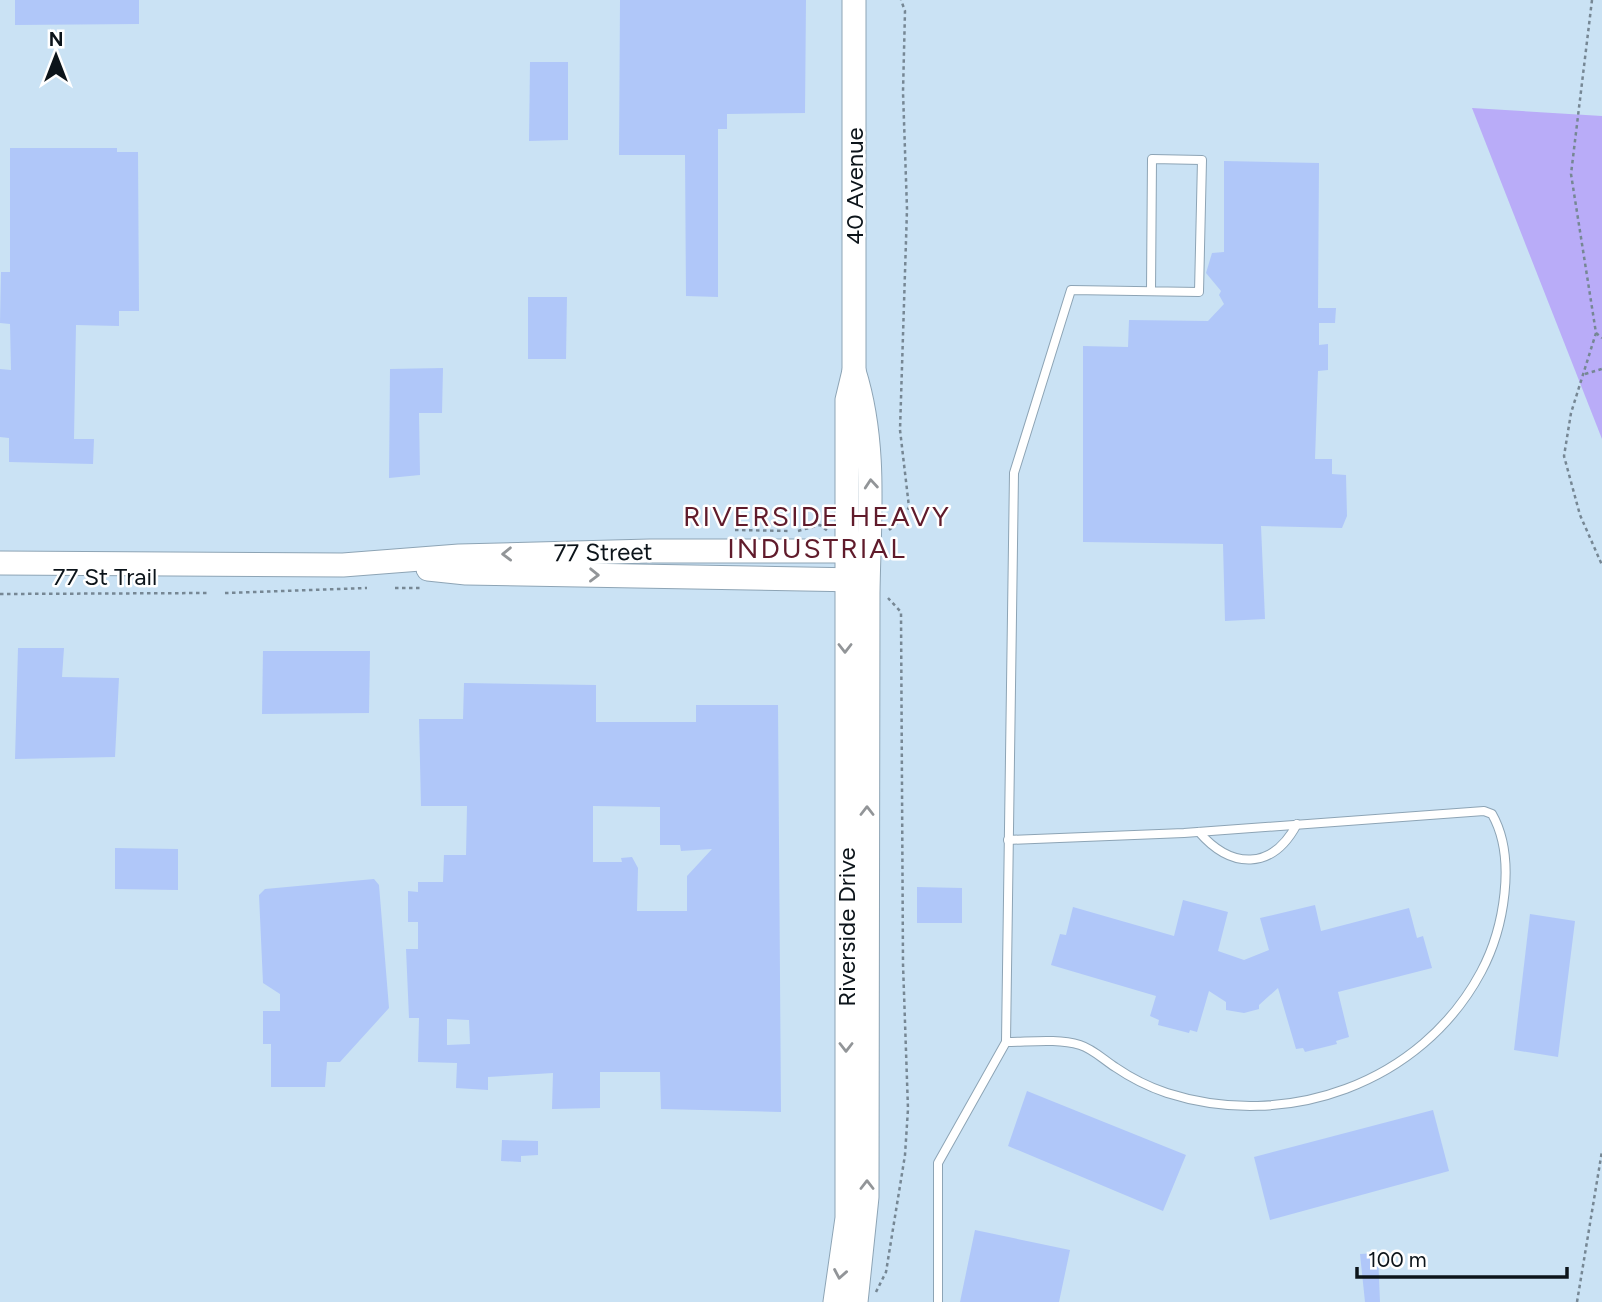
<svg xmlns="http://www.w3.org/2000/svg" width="1602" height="1302" font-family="Figtree,sans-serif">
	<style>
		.green { fill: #b9acf8 }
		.building { fill: #b0c7f9; fill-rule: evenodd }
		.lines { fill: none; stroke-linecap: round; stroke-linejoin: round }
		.lane-casing { stroke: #8da4b5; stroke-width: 10 }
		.secondary-casing { stroke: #8da4b5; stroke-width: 25 }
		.path { stroke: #768794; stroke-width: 2.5; stroke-dasharray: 3.5 3.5; stroke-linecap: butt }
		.lane { stroke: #fff; stroke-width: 8 }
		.secondary { stroke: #fff; stroke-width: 23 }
		.oneway { stroke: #929598 }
		.labels { text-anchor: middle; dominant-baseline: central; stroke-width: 5; stroke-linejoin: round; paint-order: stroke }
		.street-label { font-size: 24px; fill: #0c141a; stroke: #fff }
		.quarter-label { font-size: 28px; letter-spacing: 2px; fill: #601b2b; stroke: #fff }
	</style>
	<rect width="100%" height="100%" fill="#cae2f4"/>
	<!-- green -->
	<polygon class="green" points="1472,108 1602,116 1602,439"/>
	<!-- building -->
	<g class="building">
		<polygon points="15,0 139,0 139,24 15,25"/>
		<polygon points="620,0 806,0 805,113 727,114 727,129 718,129 718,297 686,296 685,155 619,155"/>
		<polygon points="530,62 568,62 568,140 529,141"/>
		<polygon points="10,148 117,148 117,152 138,152 139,311 119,311 119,326 76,325 74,439 94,439 93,464 9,462 9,438 0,437 0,369 11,370 10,324 0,323 1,272 10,272"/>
		<polygon points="1224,161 1319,163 1318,308 1336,308 1335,323 1319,323 1319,345 1328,344 1328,370 1318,371 1315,459 1332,459 1332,474 1346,475 1347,516 1342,528 1261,526 1265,619 1225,621 1223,544 1083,542 1083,346 1128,347 1129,320 1208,321 1224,304 1219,295 1221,291 1206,273 1212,253 1224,252"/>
		<polygon points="528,297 567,297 566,359 528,359"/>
		<polygon points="443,368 442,413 419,413 420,475 389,478 390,369"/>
		<polygon points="18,648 64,648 62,677 119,678 115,757 15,759"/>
		<polygon points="263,651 370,651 369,713 262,714"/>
		<path d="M464 683 596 685V722H696V705H778L781 1112 661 1109 660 1072H600V1108L552 1109 553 1073 488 1077V1090L456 1088 457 1063 418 1062 419 1018H409L406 949H418V922H408V891L418 892V882H443L444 855H466L467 806H421L419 719H463ZM593 806 660 807V845H680L681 851 712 849 687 876V911H637L638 868 632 857 621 858 622 862H593ZM447 1019 469 1020 470 1044 447 1045Z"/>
		<polygon points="115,848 178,849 178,890 115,889"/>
		<polygon points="374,879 379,885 389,1008 340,1062 327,1062 325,1087 271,1087 271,1044 263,1044 263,1011 280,1011 280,994 263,983 259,895 265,889"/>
		<polygon points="917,887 962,888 962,923 917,923"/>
		<polygon points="1183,900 1228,912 1218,951 1244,960 1269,950 1260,918 1315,905 1321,931 1409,908 1417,938 1423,936 1432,968 1338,992 1349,1037 1336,1041 1337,1044 1305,1052 1303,1048 1296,1049 1278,988 1259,1005 1259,1009 1244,1013 1226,1010 1226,1002 1209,991 1197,1032 1190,1030 1189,1033 1158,1025 1159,1020 1150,1016 1156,996 1051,965 1060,934 1066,935 1073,907 1174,936"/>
		<polygon points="1530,914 1575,921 1558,1057 1514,1050"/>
		<polygon points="1027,1091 1186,1155 1163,1211 1008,1146"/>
		<polygon points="1433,1110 1449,1171 1270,1220 1254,1157"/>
		<polygon points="502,1140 538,1141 538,1155 521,1156 521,1162 501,1161"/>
		<polygon points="975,1230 1070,1250 1059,1302 960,1302"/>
		<polygon points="1378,1253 1380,1302 1365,1302 1360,1254"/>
	</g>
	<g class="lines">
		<!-- lane casing -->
		<g class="lane-casing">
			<g id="lane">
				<path d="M1199 832C1231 869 1272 871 1297 824"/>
				<path d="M1006 1042C1029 1042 1057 1038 1080 1045 1093 1049 1104 1060 1115 1067 1131 1078 1149 1087 1167 1093 1286 1131 1421 1084 1481 972 1504 929 1517 858 1492 814L1484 811 1184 833 1008 840"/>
				<polyline points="938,1302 938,1163 1006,1042 1014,473 1071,290 1199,292 1202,160 1152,159 1151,291"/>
			</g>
		</g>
		<!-- secondary casing -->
		<g class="secondary-casing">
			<g id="secondary">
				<path d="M854 371C877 444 869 519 868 593L867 1197 856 1302"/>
				<polyline points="0,563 343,565 459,556 650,551 859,551"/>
				<polyline points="428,569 466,573 859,580"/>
				<polyline points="835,1302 847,1218 847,400 854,371 854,0"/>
			</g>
		</g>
		<!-- path -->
		<g class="path">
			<polyline points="1592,0 1571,174 1596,333 1571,413 1564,456 1580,515 1602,565"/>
			<polyline points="1596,333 1602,338"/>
			<polyline points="1585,374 1602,369"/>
			<polyline points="735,530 791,531"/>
			<polyline points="889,530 903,518 909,507 900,430 907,209 903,92 905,11 901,0"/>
			<polyline points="798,531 820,525 829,532"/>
			<polyline points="395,588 423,588"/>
			<polyline points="225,593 367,588"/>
			<polyline points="0,594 210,593"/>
			<polyline points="876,1292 886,1272 905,1155 908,1109 903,964 901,612 888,598"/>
			<polyline points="1577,1302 1602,1151"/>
		</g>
		<!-- lane -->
		<use href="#lane" class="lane"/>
		<!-- secondary -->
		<use href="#secondary" class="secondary"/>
	</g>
	<!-- one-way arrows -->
	<defs><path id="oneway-chevron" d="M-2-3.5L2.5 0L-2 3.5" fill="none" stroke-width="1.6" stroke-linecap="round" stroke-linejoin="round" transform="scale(1.75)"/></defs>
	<g class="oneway">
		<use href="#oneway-chevron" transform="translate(871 484) rotate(-95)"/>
		<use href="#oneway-chevron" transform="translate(507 554) rotate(179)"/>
		<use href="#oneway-chevron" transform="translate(594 575) rotate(1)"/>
		<use href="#oneway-chevron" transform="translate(845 648) rotate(90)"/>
		<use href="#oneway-chevron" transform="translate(867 811) rotate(-90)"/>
		<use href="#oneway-chevron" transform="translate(846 1047) rotate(90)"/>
		<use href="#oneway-chevron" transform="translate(867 1185) rotate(-90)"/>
		<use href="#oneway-chevron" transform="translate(840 1274) rotate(100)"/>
	</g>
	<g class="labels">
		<!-- street labels -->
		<g class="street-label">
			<text transform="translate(854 186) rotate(-90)">40 Avenue</text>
			<text transform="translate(603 552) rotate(-1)">77 Street</text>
			<text x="105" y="576">77 St Trail</text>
			<text transform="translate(846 927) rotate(-90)">Riverside Drive</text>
		</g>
		<!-- quarter labels -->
		<g class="quarter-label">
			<text x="817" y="516">RIVERSIDE HEAVY<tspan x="817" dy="32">INDUSTRIAL</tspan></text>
		</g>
	</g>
	<!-- north arrow -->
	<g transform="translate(56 56)" stroke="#ffffff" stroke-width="5" paint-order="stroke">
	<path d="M0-5L12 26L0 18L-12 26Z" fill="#0c141a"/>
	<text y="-10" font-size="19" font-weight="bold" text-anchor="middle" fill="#0c141a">N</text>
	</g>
	<!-- scale -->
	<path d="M1357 1267v10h210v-10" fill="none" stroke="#0c141a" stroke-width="3.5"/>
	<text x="1368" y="1267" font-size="21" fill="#0c141a" stroke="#ffffff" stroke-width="5" paint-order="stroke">100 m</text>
</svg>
